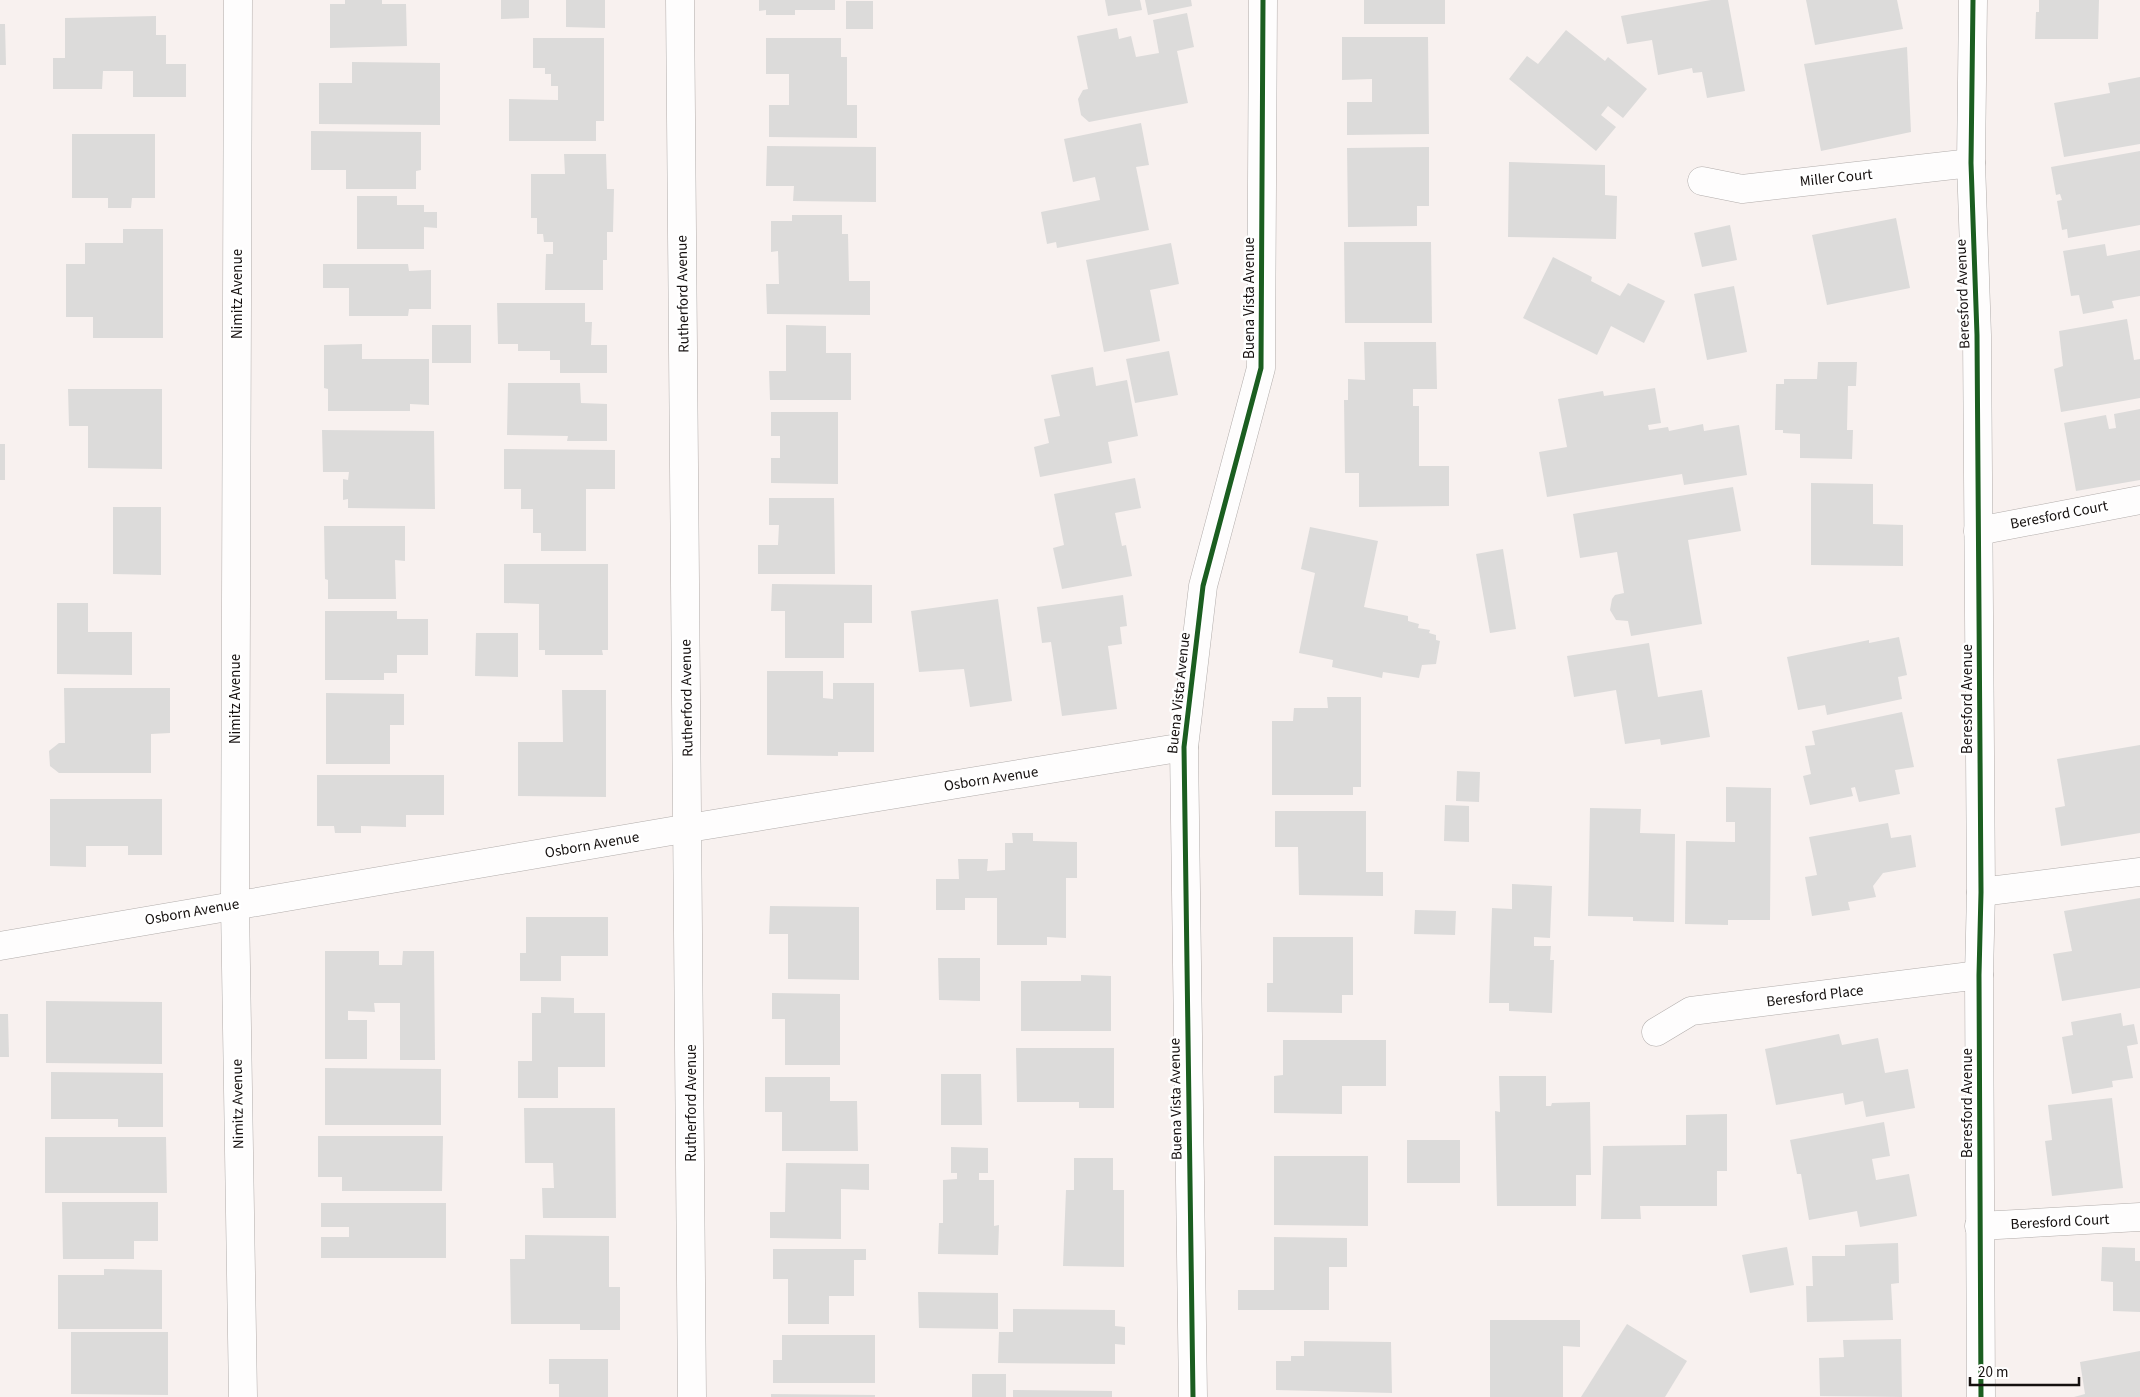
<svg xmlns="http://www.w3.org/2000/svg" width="2140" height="1397" font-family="'Source Sans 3',sans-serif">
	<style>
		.building { fill: #dcdbda }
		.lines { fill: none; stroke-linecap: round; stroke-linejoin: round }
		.street-casing { stroke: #b2adab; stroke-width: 29 }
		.street { stroke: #fefdfd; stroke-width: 28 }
		.cycleway-casing { stroke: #fff; stroke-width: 8 }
		.cycleway { stroke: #1b5e20; stroke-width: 5 }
		.labels { text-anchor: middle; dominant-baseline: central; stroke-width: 5; stroke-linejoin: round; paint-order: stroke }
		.street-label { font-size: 15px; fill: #15100f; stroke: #fff }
	</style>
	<rect width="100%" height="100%" fill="#f8f1ef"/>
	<!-- building -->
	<g class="building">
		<polygon points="345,0 382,0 382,4 406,4 407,46 330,48 330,4 345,4"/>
		<polygon points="501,0 529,0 529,18 501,19"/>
		<polygon points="566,0 605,0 605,28 566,27"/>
		<polygon points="759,0 835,0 835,10 795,10 795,15 766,15 766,10 759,11"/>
		<polygon points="1105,0 1140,0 1142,10 1108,16"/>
		<polygon points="1145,0 1191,0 1192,6 1148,15"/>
		<rect x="1364" y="0" width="81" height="24"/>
		<polygon points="1711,0 1728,0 1745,91 1707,98 1702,72 1693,73 1692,68 1658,75 1652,40 1627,44 1621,16"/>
		<polygon points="1806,0 1897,0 1903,29 1815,45"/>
		<polygon points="2039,0 2099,0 2098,39 2035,39 2036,12 2039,12"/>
		<rect x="846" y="1" width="27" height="28"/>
		<polygon points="1187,13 1194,47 1177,51 1188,103 1089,122 1081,115 1078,99 1083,90 1088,89 1077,36 1117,28 1119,39 1131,36 1136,57 1159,53 1153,20"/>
		<polygon points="156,16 156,35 166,35 166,64 186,64 186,97 133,97 133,71 103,71 102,89 53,89 53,58 65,58 65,18"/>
		<polygon points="0,24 5,24 6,65 0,65"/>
		<polygon points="1566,30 1605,61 1608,57 1647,89 1623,118 1608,106 1601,115 1616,127 1596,151 1509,79 1527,56 1538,64"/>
		<polygon points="1342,37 1428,37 1429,134 1347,135 1347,102 1372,102 1372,79 1342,80"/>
		<polygon points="533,38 604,38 604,121 596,121 596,141 509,141 509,99 558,100 558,86 551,86 551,74 545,74 545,68 533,68"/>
		<polygon points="766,38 841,38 841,57 847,57 847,105 857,105 857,138 769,137 769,105 789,105 789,74 766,74"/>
		<polygon points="1907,47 1911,132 1821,151 1804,64"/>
		<polygon points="352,62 440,63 440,125 319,124 319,83 352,83"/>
		<polygon points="2140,77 2140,144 2064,157 2054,103 2110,93 2108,83"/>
		<polygon points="1141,123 1149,165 1136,167 1149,230 1057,248 1056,242 1047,244 1041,212 1100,200 1095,177 1073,182 1064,139"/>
		<polygon points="311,131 421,132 421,170 416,171 416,189 346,189 346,170 311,170"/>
		<polygon points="72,134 155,134 155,198 132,198 131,208 108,208 108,198 72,198"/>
		<polygon points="767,146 876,147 876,202 793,201 794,186 766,186"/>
		<polygon points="1429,147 1429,206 1417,206 1417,226 1348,227 1347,148"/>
		<polygon points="2140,151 2140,225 2068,238 2067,229 2062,230 2057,201 2062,200 2060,194 2056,195 2051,167"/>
		<polygon points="564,154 606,154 607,189 614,189 613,232 607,232 607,260 603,260 603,290 545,290 546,254 553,254 553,242 544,242 543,234 537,234 537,218 531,218 531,174 565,174"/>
		<polygon points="1509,162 1605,165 1605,195 1617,196 1616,239 1508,237"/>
		<polygon points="357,196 397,196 397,205 424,205 424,212 437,212 437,228 424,227 424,249 357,249"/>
		<polygon points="792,215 842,215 842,234 848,234 849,281 870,281 870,315 767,314 766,284 779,284 778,251 771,252 771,221 792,221"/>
		<polygon points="1896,218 1910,288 1827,305 1812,235"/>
		<polygon points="1730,225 1737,260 1702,267 1694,233"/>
		<polygon points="123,229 163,229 163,338 93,338 93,317 66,317 66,264 85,264 85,243 123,243"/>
		<polygon points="1344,242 1431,242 1432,323 1345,323"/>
		<polygon points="1171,243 1179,284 1150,290 1160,341 1104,352 1086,260"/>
		<polygon points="2105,244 2107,256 2140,250 2140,296 2112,301 2114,308 2083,314 2079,295 2071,296 2063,251"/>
		<polygon points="1553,257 1592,277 1591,281 1620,296 1628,283 1665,301 1644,343 1611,326 1597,355 1523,318"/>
		<polygon points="323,264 408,264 409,271 431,270 431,309 409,309 408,316 349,316 349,288 323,288"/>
		<polygon points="1734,286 1747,352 1707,360 1694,294"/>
		<polygon points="497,303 585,303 585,322 592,322 591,345 607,345 607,373 560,373 560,360 550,360 550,351 518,351 518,344 498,344"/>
		<polygon points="2127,319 2134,360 2140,359 2140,398 2061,412 2054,369 2063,366 2059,331"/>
		<rect x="432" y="325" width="39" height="38"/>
		<polygon points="786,325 826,326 826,353 851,353 851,400 770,400 769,371 786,371"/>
		<polygon points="1364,342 1436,342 1437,389 1413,389 1413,406 1419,406 1419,466 1449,466 1449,506 1359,507 1359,473 1345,473 1344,400 1348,400 1348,379 1365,380"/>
		<polygon points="362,344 362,359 429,359 429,405 410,404 410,411 328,411 328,389 324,388 324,345"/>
		<polygon points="1169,351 1178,395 1135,403 1126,359"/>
		<polygon points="1818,362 1857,362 1856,386 1848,386 1847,430 1853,430 1852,459 1800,458 1800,434 1783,433 1783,430 1775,430 1776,384 1784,384 1784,379 1817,379"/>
		<polygon points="1093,367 1096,386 1127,380 1138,436 1108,442 1112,463 1040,477 1034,447 1049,443 1044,419 1060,416 1051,375"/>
		<polygon points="508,383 580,383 581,403 607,404 607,441 567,441 568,436 507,435"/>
		<polygon points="1655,388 1661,423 1648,425 1649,430 1668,427 1669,431 1703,424 1704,431 1739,425 1747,475 1684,485 1682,474 1547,497 1539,452 1567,447 1558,399 1603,391 1604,396"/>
		<polygon points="68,389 162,389 162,469 88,468 88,426 69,426"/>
		<polygon points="2140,409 2140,480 2076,491 2064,423 2106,415 2109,429 2116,428 2114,414"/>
		<polygon points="771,412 838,412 838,484 771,483 771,458 780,458 780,436 771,436"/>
		<polygon points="322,430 434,431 435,509 348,508 348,499 343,500 343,479 348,480 349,472 323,472"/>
		<rect x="0" y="444" width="5" height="36"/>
		<polygon points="504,449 615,450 615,489 586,489 586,551 541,551 541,533 533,533 533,509 521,509 521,489 504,489"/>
		<polygon points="1135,478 1141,508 1115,513 1122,546 1126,545 1132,576 1062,589 1053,548 1064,545 1054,494"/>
		<polygon points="1811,483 1873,484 1873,524 1903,525 1903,566 1811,565"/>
		<polygon points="1733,487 1741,531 1688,540 1702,624 1631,636 1628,621 1616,620 1610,610 1612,599 1615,595 1624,593 1617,552 1580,558 1573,514"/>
		<polygon points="769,498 834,498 835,574 758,574 758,545 778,545 779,525 769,525"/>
		<polygon points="113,507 161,507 161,575 113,574"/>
		<polygon points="324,526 405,526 405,561 395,560 396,599 328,599 328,580 325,579"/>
		<polygon points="1310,527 1378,541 1364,607 1408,616 1408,621 1419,624 1418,628 1430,630 1429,633 1436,635 1436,640 1440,641 1436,664 1422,665 1419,678 1383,672 1382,678 1332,667 1333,660 1299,653 1315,573 1301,569"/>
		<polygon points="1503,549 1516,629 1490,633 1476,554"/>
		<polygon points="504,564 608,564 608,650 602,650 603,655 545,655 545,650 539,650 539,604 504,603"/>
		<polygon points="772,584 872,585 872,623 844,623 844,658 785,658 785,611 771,611"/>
		<polygon points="1123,595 1127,626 1120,627 1122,644 1108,646 1117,709 1062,716 1051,642 1042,643 1037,607"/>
		<polygon points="998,599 1012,701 970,707 964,669 919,672 911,611"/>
		<polygon points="57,603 88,603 88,632 132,632 132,675 57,674"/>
		<polygon points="325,611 397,611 397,619 428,619 428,655 397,655 397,673 384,673 384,680 325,680"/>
		<polygon points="476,633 518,633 518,677 475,676"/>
		<polygon points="1899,637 1907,675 1898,677 1902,699 1827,715 1825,705 1798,710 1787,657 1869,640 1869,643"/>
		<polygon points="1649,643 1658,697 1702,690 1710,737 1661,745 1660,739 1625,744 1616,690 1574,697 1567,656"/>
		<polygon points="767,671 823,671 823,698 833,699 833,683 874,683 874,752 838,752 838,756 767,755"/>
		<polygon points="64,688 170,688 170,733 151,734 151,773 59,773 50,766 49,751 59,743 65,743"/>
		<polygon points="562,690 606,690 606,797 518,796 518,742 563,742"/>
		<polygon points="326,693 404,694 404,725 390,725 390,764 326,764"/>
		<polygon points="1327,697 1361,697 1361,787 1353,787 1353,795 1272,795 1272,721 1293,721 1294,708 1328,708"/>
		<polygon points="1902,712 1914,767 1895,770 1900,794 1859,802 1855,787 1851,788 1853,796 1810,805 1803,776 1811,774 1805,746 1815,745 1812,731"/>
		<polygon points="2140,745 2140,833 2061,846 2055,808 2065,806 2057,759"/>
		<polygon points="1457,771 1480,772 1479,802 1456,801"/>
		<polygon points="317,775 444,775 444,815 406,815 406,827 361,826 361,833 335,833 334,826 317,826"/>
		<polygon points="1726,787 1771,788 1770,920 1728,920 1728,925 1685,924 1686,841 1735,842 1735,822 1726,822"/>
		<polygon points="50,799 162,799 162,855 128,855 128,846 86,846 86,867 50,866"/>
		<polygon points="1445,805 1469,806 1469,842 1444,841"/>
		<polygon points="1590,808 1641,809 1640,833 1675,834 1674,922 1633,921 1633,917 1588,916"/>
		<polygon points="1275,811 1366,811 1366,872 1383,872 1383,896 1299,895 1298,847 1275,847"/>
		<polygon points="1888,823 1891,838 1911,835 1916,867 1883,873 1873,886 1876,897 1848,902 1850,910 1812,916 1805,877 1817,875 1809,837"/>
		<polygon points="1012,833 1033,833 1033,841 1077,842 1077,878 1066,878 1066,938 1047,937 1047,945 997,945 997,898 965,898 965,910 936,910 936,879 959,879 958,859 988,859 987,871 1005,870 1005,843 1013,843"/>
		<polygon points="1512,884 1552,886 1550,938 1534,937 1534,946 1551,946 1550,960 1554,960 1552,1013 1509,1011 1509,1003 1489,1003 1492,908 1512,909"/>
		<polygon points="2140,898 2140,988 2062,1001 2053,954 2072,951 2064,911"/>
		<polygon points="770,906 859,907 859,980 788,979 788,934 769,934"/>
		<polygon points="1415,910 1456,911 1455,935 1414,934"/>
		<polygon points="526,917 608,917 608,956 561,956 561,981 520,981 520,953 526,953"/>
		<polygon points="1273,937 1353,937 1353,995 1342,995 1342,1013 1267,1012 1267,983 1273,983"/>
		<polygon points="325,951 379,951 379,965 402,965 403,951 434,951 435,1060 400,1060 400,1003 374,1003 375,1012 348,1011 348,1020 367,1020 367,1059 325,1059"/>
		<polygon points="938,958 980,958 980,1001 939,1000"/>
		<polygon points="1081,975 1111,976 1111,1031 1021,1031 1021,981 1081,981"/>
		<polygon points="772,993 840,994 840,1065 785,1065 785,1019 772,1019"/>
		<polygon points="541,997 574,998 574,1013 605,1013 605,1067 558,1067 558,1098 518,1098 518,1061 532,1061 532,1013 541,1013"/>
		<polygon points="46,1001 162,1002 162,1064 46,1063"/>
		<polygon points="2121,1013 2123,1026 2134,1024 2138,1044 2127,1046 2133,1078 2112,1081 2113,1087 2072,1094 2062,1037 2073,1035 2071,1022"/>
		<polygon points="0,1014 8,1014 9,1057 0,1057"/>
		<polygon points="1839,1034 1842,1045 1878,1038 1885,1073 1908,1069 1915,1108 1866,1117 1863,1101 1845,1105 1843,1093 1776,1105 1765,1049"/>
		<polygon points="1283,1040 1386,1040 1386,1086 1342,1086 1342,1114 1274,1113 1274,1076 1283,1075"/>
		<polygon points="1016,1048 1114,1048 1114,1108 1079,1108 1079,1102 1017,1102"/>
		<polygon points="325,1068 441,1069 441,1125 325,1125"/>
		<polygon points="51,1072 163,1073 163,1127 118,1127 118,1119 51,1119"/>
		<polygon points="941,1074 981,1074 982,1125 941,1125"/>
		<polygon points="1499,1076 1546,1076 1546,1106 1551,1106 1552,1103 1590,1102 1591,1175 1576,1175 1576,1206 1497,1206 1495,1111 1500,1112"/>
		<polygon points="765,1077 830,1077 830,1101 857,1101 858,1151 782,1151 782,1112 765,1112"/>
		<polygon points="2112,1098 2123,1188 2052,1196 2045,1141 2052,1140 2048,1105"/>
		<polygon points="524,1108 615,1108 616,1218 543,1218 542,1188 554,1188 553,1163 525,1163"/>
		<polygon points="1727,1114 1727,1171 1717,1171 1717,1206 1640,1206 1641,1219 1601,1219 1603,1146 1686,1145 1686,1115"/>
		<polygon points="1884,1122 1890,1156 1872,1159 1876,1180 1909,1174 1917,1216 1860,1227 1857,1211 1809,1220 1801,1174 1797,1174 1790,1140"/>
		<polygon points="318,1136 443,1136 442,1191 342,1191 342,1177 318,1177"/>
		<polygon points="45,1137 166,1137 167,1193 45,1193"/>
		<rect x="1407" y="1140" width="53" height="43"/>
		<polygon points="951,1147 988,1148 988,1173 979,1173 979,1180 994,1180 994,1226 999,1225 998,1255 938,1254 939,1223 943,1223 943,1180 957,1179 957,1173 951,1173"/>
		<polygon points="1274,1156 1368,1156 1368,1226 1274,1225"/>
		<polygon points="1074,1158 1113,1158 1113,1190 1124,1190 1124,1267 1063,1266 1066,1190 1074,1190"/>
		<polygon points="786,1163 869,1164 869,1190 841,1189 841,1239 770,1238 770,1212 785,1212"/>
		<polygon points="62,1202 158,1202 158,1241 134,1241 134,1259 63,1259"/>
		<polygon points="321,1203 446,1203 446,1258 321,1258 321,1237 349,1237 349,1227 321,1227"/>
		<polygon points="525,1235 609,1236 609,1287 620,1287 620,1330 580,1330 580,1324 511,1324 510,1259 525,1259"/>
		<polygon points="1274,1237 1347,1238 1347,1267 1329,1267 1329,1310 1238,1310 1238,1290 1274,1290"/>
		<polygon points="1898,1243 1899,1283 1891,1284 1893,1320 1807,1322 1806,1286 1813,1286 1812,1256 1845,1256 1845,1245"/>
		<polygon points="1787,1247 1794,1285 1750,1293 1742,1255"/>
		<polygon points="2102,1247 2135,1248 2135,1261 2140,1261 2140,1312 2113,1311 2113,1282 2101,1281"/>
		<polygon points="773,1249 866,1249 866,1260 854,1260 854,1296 829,1296 829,1324 788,1324 788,1279 773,1279"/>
		<polygon points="104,1269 162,1270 162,1329 58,1329 58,1275 104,1275"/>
		<polygon points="918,1292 998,1293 998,1329 919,1328"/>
		<polygon points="1013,1309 1115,1310 1115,1326 1125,1327 1125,1345 1115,1344 1115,1364 998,1363 999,1332 1013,1332"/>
		<polygon points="1490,1320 1580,1320 1580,1347 1563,1346 1563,1397 1490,1397"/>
		<polygon points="1627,1324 1687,1361 1665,1397 1581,1397"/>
		<polygon points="71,1332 168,1332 168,1395 71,1394"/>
		<polygon points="782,1335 875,1335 875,1383 773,1383 773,1360 782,1360"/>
		<polygon points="1901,1339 1902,1397 1820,1396 1819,1358 1844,1357 1843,1340"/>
		<polygon points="1304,1341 1391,1342 1392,1393 1276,1390 1276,1361 1291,1361 1291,1356 1304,1356"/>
		<polygon points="2140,1351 2140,1397 2074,1397 2085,1394 2080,1362"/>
		<polygon points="549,1359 608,1359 608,1397 559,1397 559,1384 549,1384"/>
		<rect x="972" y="1374" width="34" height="23"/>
		<polygon points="1013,1390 1112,1391 1112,1397 1013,1397"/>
		<polygon points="771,1394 875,1395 875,1397 771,1397"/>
	</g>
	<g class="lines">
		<!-- street casing -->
		<g class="street-casing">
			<g id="street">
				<polyline points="238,0 235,905 243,1397"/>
				<polyline points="680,0 692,1397"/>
				<polyline points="1973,0 1971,163 1977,335 1981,892 1979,975 1981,1397"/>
				<polyline points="1702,181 1742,189 1971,163"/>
				<polyline points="1978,531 2140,500"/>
				<polyline points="1981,892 2140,872"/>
				<polyline points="0,946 689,828 1184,747"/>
				<polyline points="1656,1032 1691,1011 1979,975"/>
				<polyline points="1979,1226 2140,1217"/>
				<polyline points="1193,1397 1184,747 1203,586 1261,368 1263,0"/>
			</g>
		</g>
		<!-- street -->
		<use href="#street" class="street"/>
		<!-- cycleway casing -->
		<g class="cycleway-casing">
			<g id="cycleway">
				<polyline points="1973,0 1971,163 1977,335 1981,892 1979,975 1981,1397"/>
				<polyline points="1193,1397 1184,747 1203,586 1261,368 1263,0"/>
			</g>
		</g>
		<!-- cycleway -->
		<use href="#cycleway" class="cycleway"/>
	</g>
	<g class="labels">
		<!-- street labels -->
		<g class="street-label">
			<text transform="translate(1836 178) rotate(-6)">Miller Court</text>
			<text transform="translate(237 294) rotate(-90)">Nimitz Avenue</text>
			<text transform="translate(683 294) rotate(-91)">Rutherford Avenue</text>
			<text transform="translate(1963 294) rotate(-92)">Beresford Avenue</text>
			<text transform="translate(1249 298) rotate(-90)">Buena Vista Avenue</text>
			<text transform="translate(2059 515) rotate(-11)">Beresford Court</text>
			<text transform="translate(1179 693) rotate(-84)">Buena Vista Avenue</text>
			<text transform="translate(687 698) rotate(-91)">Rutherford Avenue</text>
			<text transform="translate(235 699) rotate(-90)">Nimitz Avenue</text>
			<text transform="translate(1967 699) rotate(-90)">Beresford Avenue</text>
			<text transform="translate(991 779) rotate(-9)">Osborn Avenue</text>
			<text transform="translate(592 845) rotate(-10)">Osborn Avenue</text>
			<text transform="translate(192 912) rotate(-10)">Osborn Avenue</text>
			<text transform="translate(1815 996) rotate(-7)">Beresford Place</text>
			<text transform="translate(1176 1099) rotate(-91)">Buena Vista Avenue</text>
			<text transform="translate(691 1103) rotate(-90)">Rutherford Avenue</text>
			<text transform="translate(1967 1103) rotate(-90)">Beresford Avenue</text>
			<text transform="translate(238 1104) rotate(-91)">Nimitz Avenue</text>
			<text transform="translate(2060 1222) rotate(-3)">Beresford Court</text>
		</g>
	</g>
	<!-- scale -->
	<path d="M1970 1377v8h109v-8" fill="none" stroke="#15100f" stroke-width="2.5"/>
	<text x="1978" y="1377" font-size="15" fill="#15100f" stroke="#ffffff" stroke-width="4" paint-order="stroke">20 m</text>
</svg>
